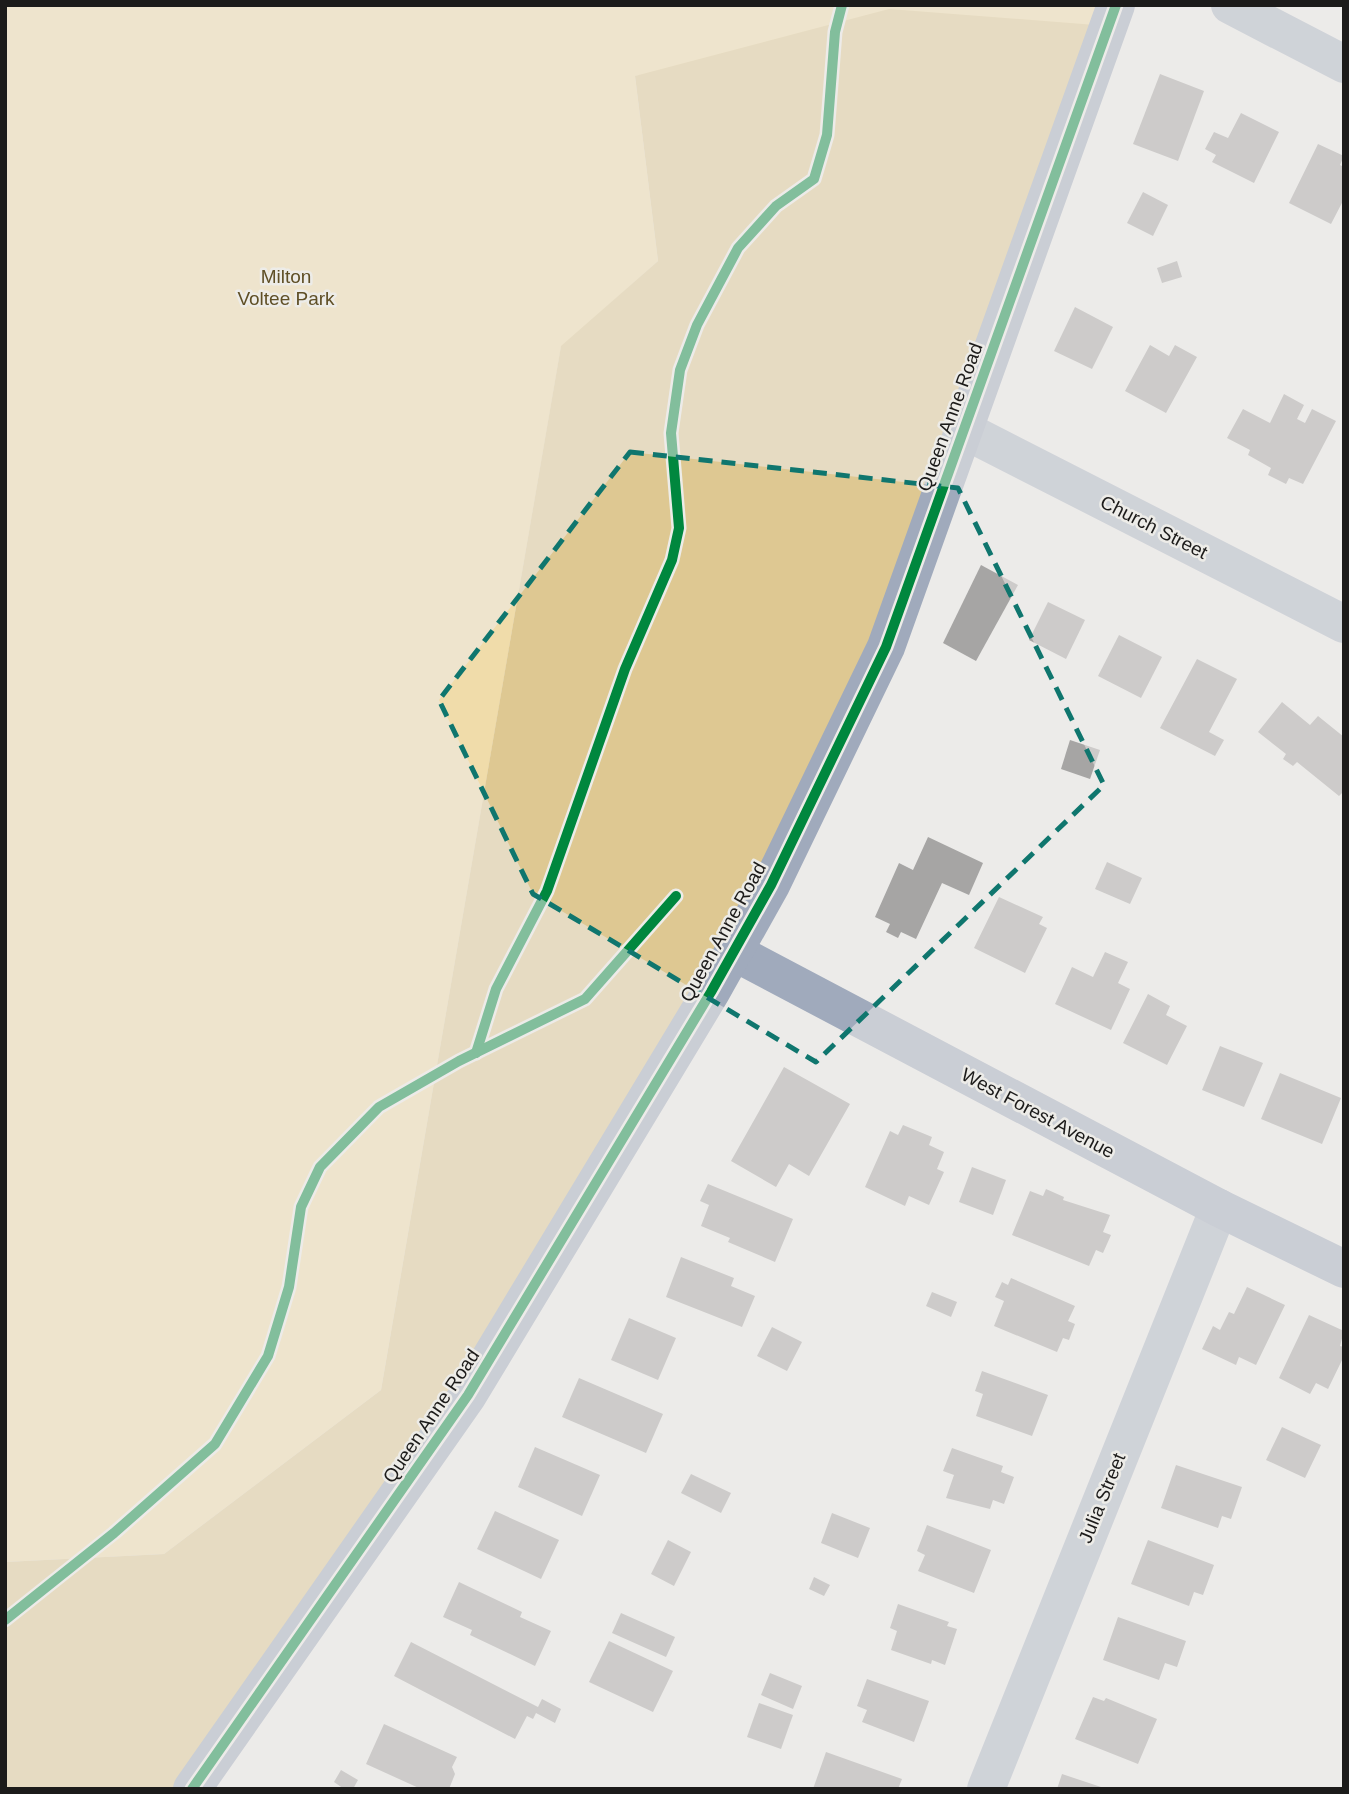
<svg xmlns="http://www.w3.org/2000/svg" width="1349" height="1794" font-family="Arial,sans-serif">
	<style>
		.green { fill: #f0dcaa }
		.forest { fill: #dec892 }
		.building { fill: #a6a5a4 }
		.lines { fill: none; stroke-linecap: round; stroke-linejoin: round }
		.street { stroke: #acb5c4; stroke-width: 38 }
		.secondary { stroke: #a0aabc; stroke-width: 38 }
		.cycleway-casing { stroke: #edece8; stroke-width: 15 }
		.cycleway { stroke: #00873e; stroke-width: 10 }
		.marked { fill: none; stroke: #0f766e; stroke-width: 5; stroke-dasharray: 14 9; stroke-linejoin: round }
		.labels { text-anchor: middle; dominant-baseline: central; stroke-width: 5; stroke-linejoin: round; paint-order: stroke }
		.park-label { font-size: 19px; fill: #5f4f26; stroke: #edece8 }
		.street-label { font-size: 19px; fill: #1c1b1a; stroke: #edece8 }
	</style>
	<rect width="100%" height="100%" fill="#ecebe9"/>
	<!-- green -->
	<polygon class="green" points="5,5 1116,5 1108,26 635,76 658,261 561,347 381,1390 164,1554 5,1562"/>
	<!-- forest -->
	<polygon class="forest" points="889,9 1108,26 964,430 734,952 192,1789 5,1789 5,1562 164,1554 381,1390 561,346 658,261 635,76"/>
	<!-- building -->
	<g class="building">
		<polygon points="1160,74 1204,91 1178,161 1133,144"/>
		<polygon points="1241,113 1279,132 1254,183 1212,162 1216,155 1205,149 1214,132 1228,138"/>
		<polygon points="1318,144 1344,156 1340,165 1344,167 1344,199 1331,224 1289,203"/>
		<polygon points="1143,192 1168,205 1153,236 1127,223"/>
		<polygon points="1177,261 1182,277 1162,283 1157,268"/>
		<polygon points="1075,307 1113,327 1092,369 1054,351"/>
		<polygon points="1150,345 1169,356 1175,345 1197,357 1166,413 1125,391"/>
		<polygon points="1284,394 1304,405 1297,419 1305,423 1312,409 1336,421 1303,484 1289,478 1286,484 1268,475 1271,468 1248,455 1250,450 1227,438 1243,409 1270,423"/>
		<polygon points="981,565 1018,585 976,661 943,643"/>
		<polygon points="1048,602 1085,620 1066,659 1029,640"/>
		<polygon points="1119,635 1162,657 1141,698 1098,676"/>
		<polygon points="1197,659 1237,679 1209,732 1224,740 1215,756 1160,728"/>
		<polygon points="1282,702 1310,725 1318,716 1344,737 1344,791 1339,796 1297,762 1293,766 1283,759 1286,754 1258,732"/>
		<polygon points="1070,740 1100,750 1090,779 1061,769"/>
		<polygon points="928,837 983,863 969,895 942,883 916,939 901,932 898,938 886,932 890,924 875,917 899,863 913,870"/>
		<polygon points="1107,862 1142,878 1130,904 1095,889"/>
		<polygon points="999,897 1043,917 1039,924 1047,928 1025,973 974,948"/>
		<polygon points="1105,952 1128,962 1118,983 1130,989 1111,1030 1055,1004 1072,967 1093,977"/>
		<polygon points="1148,994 1170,1006 1166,1015 1187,1026 1167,1065 1123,1043"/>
		<polygon points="1220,1046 1263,1063 1244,1107 1202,1090"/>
		<polygon points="784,1067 850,1104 809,1176 789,1164 776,1187 731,1161"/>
		<polygon points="1280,1073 1341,1098 1322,1144 1261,1119"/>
		<polygon points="903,1125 932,1137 929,1145 944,1152 937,1169 944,1172 929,1205 909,1196 905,1206 865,1187 890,1131 898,1135"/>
		<polygon points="972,1167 1006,1180 993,1215 959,1202"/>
		<polygon points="708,1184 793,1219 775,1262 728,1242 730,1238 701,1226 709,1205 700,1201"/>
		<polygon points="1046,1189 1064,1197 1063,1200 1110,1215 1103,1232 1111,1235 1103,1253 1096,1250 1089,1266 1012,1235 1030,1191 1043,1196"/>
		<polygon points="681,1257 734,1278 731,1286 755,1296 742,1327 666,1297"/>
		<polygon points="1011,1278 1075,1306 1068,1321 1075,1324 1069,1340 1063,1338 1057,1352 994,1326 1004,1301 995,1297 1002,1282 1008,1285"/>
		<polygon points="1247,1287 1285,1305 1256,1365 1239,1357 1236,1365 1202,1349 1213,1326 1220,1330 1229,1312 1234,1314"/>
		<polygon points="932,1292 957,1302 951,1317 926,1306"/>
		<polygon points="1309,1315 1344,1331 1340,1346 1344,1347 1344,1356 1328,1389 1316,1383 1310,1394 1279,1378"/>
		<polygon points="629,1318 676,1338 658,1380 611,1360"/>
		<polygon points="772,1327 802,1342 787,1371 757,1356"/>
		<polygon points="982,1371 1048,1395 1032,1436 976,1416 983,1394 975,1391"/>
		<polygon points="579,1378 663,1414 646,1453 562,1417"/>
		<polygon points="1282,1427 1321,1445 1305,1478 1266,1460"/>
		<polygon points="535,1447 600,1475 582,1516 518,1487"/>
		<polygon points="952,1448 1003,1466 1001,1472 1014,1477 1004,1504 993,1500 990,1509 946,1498 954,1475 943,1471"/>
		<polygon points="1176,1465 1242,1487 1231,1519 1222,1516 1218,1528 1161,1508"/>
		<polygon points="691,1474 731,1493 721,1513 681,1493"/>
		<polygon points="495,1511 559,1540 541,1579 477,1549"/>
		<polygon points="832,1513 870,1528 858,1558 821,1543"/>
		<polygon points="927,1525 991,1550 974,1593 918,1571 925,1555 917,1551"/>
		<polygon points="668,1540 691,1552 674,1586 651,1574"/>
		<polygon points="1148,1540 1214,1565 1203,1595 1194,1592 1189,1606 1131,1584"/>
		<polygon points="814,1577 830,1585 824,1596 809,1589"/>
		<polygon points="459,1582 522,1612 520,1617 551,1631 535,1666 470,1635 472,1630 443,1617"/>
		<polygon points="898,1604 949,1622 947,1626 957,1629 945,1665 932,1660 931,1664 891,1650 897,1631 890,1628"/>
		<polygon points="621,1613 675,1637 666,1657 612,1633"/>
		<polygon points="1118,1617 1186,1641 1177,1667 1165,1663 1159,1680 1103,1660"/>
		<polygon points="609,1641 673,1671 653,1712 589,1682"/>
		<polygon points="411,1642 538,1707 542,1699 561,1709 555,1723 536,1713 533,1719 527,1716 515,1739 394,1676"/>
		<polygon points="770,1673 802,1686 793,1709 761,1695"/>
		<polygon points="867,1679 929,1701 914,1742 862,1722 867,1710 857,1706"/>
		<polygon points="1093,1697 1104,1701 1106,1698 1157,1719 1138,1764 1075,1739"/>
		<polygon points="759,1703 793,1715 781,1749 747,1737"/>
		<polygon points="384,1724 457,1757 452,1767 455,1774 449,1789 421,1789 366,1764"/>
		<polygon points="826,1752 902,1779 898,1789 813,1789"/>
		<polygon points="341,1770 358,1780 353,1789 344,1789 334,1782"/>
		<polygon points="1062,1774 1104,1788 1104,1789 1057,1789"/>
	</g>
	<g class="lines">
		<!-- street -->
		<g class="street">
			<polyline points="1230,5 1344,64"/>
			<polyline points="964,430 1344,624"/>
			<polyline points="986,1789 1219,1208"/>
		</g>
		<!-- secondary -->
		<g class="secondary">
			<polyline points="734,952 1219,1208 1344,1269"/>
			<polyline points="192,1789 468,1395 711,992 771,885 886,647 1116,5"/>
		</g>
		<!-- cycleway casing -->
		<g class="cycleway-casing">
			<g id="cycleway">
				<polyline points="476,1053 496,989 547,891 625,669 672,560 679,528 671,433 680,370 697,325 738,248 776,206 814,179 827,135 835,32 842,5"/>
				<polyline points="5,1620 114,1533 215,1444 268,1356 289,1287 301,1207 320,1167 379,1107 459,1061 585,999 676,896"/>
				<polyline points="192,1789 468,1395 711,992 771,885 886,647 1116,5"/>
			</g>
		</g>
		<!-- cycleway -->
		<use href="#cycleway" class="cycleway"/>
	</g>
	<!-- marked area -->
	<path d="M0 0H1349V1794H0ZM630 452 958 488 1104 785 816 1062 533 894 439 700Z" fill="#ecebe9" fill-opacity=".55" fill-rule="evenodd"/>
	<path class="marked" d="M630 452 958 488 1104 785 816 1062 533 894 439 700Z"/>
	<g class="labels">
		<!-- park labels -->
		<g class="park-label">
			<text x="286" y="276">Milton<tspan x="286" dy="22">Voltee Park</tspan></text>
		</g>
		<!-- street labels -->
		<g class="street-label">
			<text transform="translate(950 417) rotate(-70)">Queen Anne Road</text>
			<text transform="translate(1154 527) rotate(27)">Church Street</text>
			<text transform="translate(723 932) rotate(-61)">Queen Anne Road</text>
			<text transform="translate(1038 1113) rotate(28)">West Forest Avenue</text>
			<text transform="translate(431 1416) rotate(-56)">Queen Anne Road</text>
			<text transform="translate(1102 1498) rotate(-68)">Julia Street</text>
		</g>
	</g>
	<!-- border -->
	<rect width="1349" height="1794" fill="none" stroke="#1c1b1a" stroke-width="14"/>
</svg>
